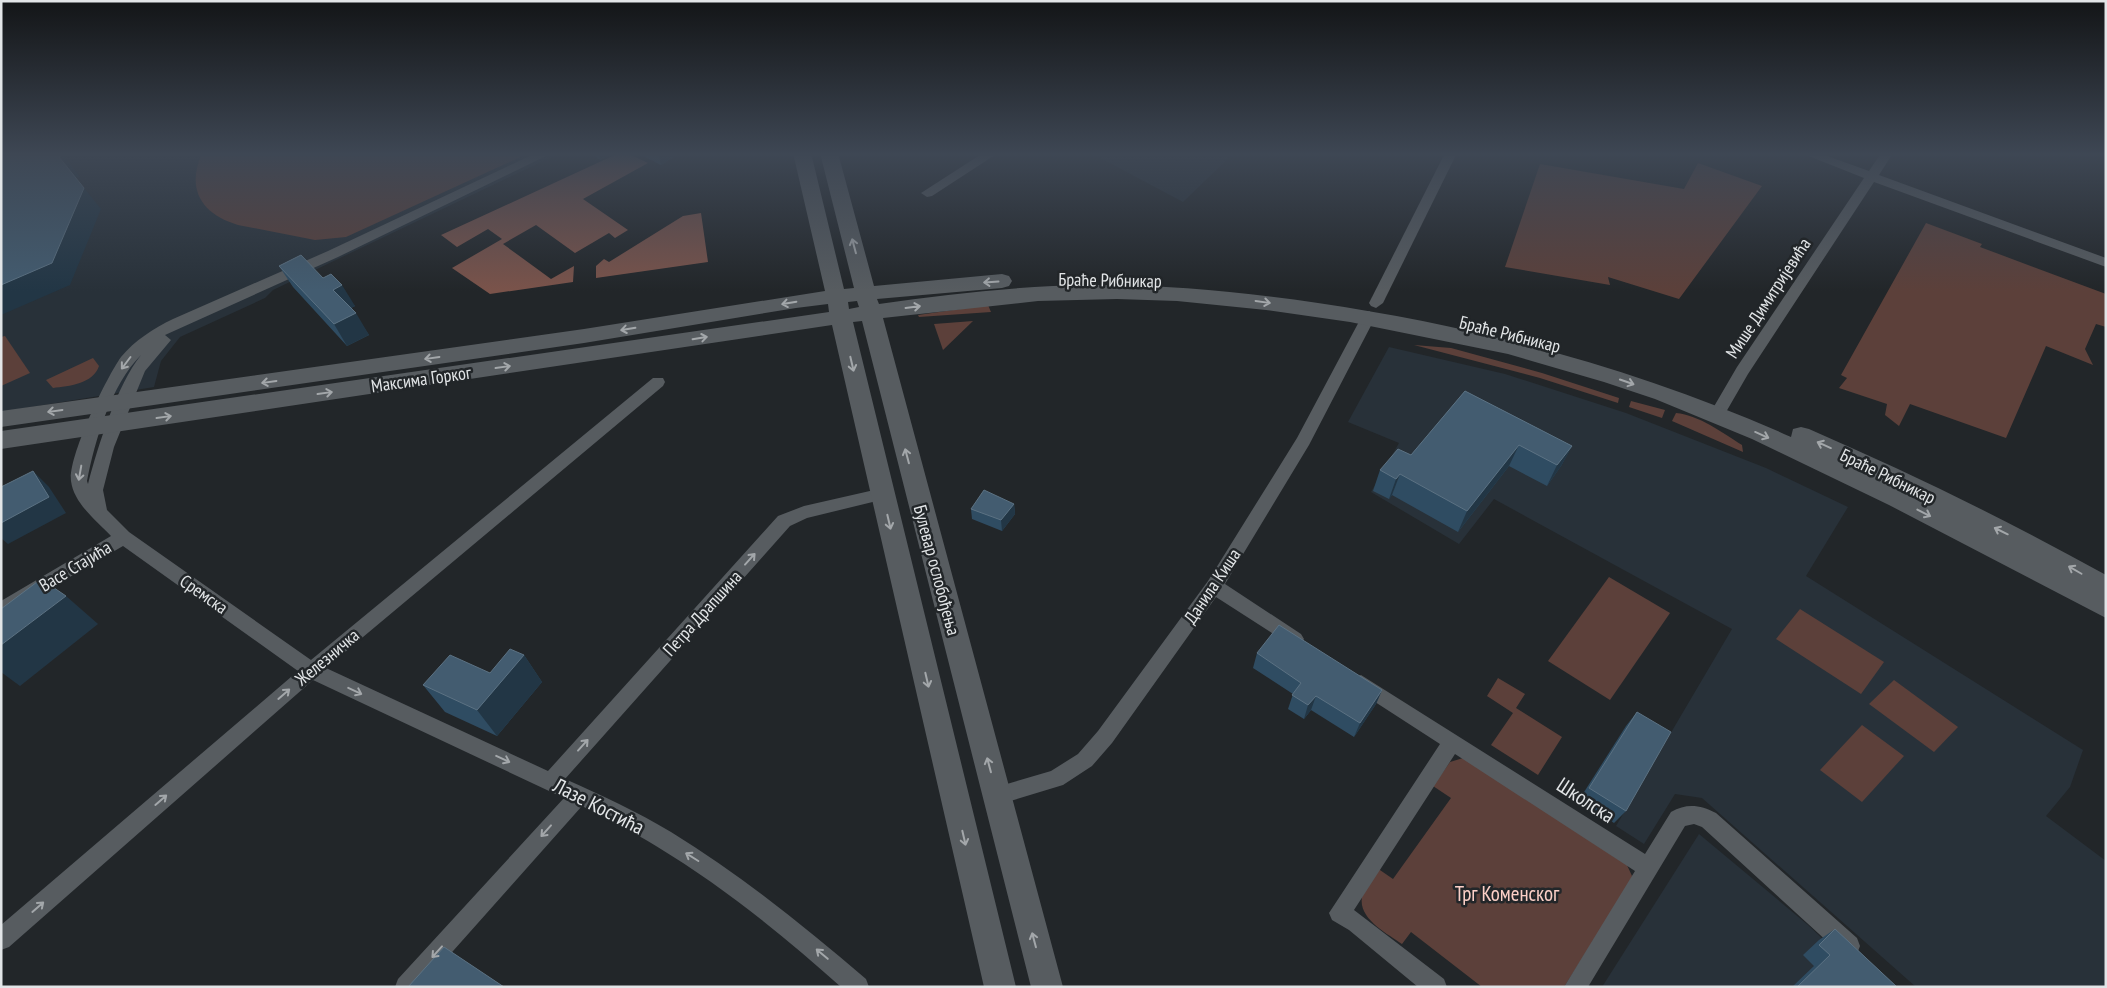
<svg xmlns="http://www.w3.org/2000/svg" width="2107" height="988" font-family="'PT Sans Narrow',sans-serif">
	<style>
		.built { fill: #283139 }
		.green { fill: #5c403a }
		.forest { fill: #7a534a }
		.lines { fill: none; stroke-linecap: round; stroke-linejoin: round }
		.street { fill: #575c60; fill-rule: evenodd }
		.secondary { fill: #575c60; fill-rule: evenodd }
		.wall { fill: #2f4c62 }
		.shaded-wall { fill: #223645 }
		.building { fill: #435c70; stroke: #5c7283 }
		.oneway { stroke: #a3a7aa }
		.labels { text-anchor: middle; dominant-baseline: central; stroke-width: 5; stroke-linejoin: round; paint-order: stroke }
		.street-label { font-size: 18px; fill: #e2e5e7; stroke: #222629 }
		.near-street-label { font-size: 21px; fill: #e2e5e7; stroke: #222629 }
		.near-park-label { font-size: 21px; fill: #fbcfc6; stroke: #222629 }
	</style>
	<rect width="100%" height="100%" fill="#222629"/>
	<!-- built -->
	<g class="built">
		<polygon points="1,153 560,153 273,290 265,298 180,337 161,361 154,387 1,412"/>
		<polygon points="1091,153 1234,153 1183,202"/>
		<polygon points="1389,347 1505,374 1626,413 1766,468 1848,507 1806,576 2083,750 2070,787 2046,816 2106,861 2106,987 1916,987 1702,798 1675,794 1644,844 1616,826 1732,629 1494,499 1459,544 1371,492 1399,443 1348,422"/>
		<polygon points="1699,834 1808,925 1873,987 1602,987"/>
	</g>
	<!-- green -->
	<g class="green">
		<path d="M202 153H529L346 237 315 240 238 225C201 214 186 189 202 153Z"/>
		<polygon points="1698,163 1762,186 1679,299 1608,277 1610,285 1505,267 1540,164 1684,189"/>
		<polygon points="1926,223 1982,244 1980,247 2106,294 2106,327 2096,324 2085,349 2093,365 2046,346 2006,438 1910,404 1899,426 1885,415 1887,404 1839,388 1847,378 1841,375"/>
		<polygon points="988,305 991,312 919,317 918,315"/>
		<polygon points="973,321 943,350 934,324"/>
		<polygon points="5,336 30,373 1,386 1,337"/>
		<polygon points="1414,345 1451,348 1542,373 1619,398 1618,403 1540,378"/>
		<path d="M93 358 99 366C93 384 69 386 53 388L46 380Z"/>
		<polygon points="1631,401 1665,410 1662,418 1629,407"/>
		<path d="M1676 413C1699 415 1723 433 1742 445L1743 452 1672 421Z"/>
		<polygon points="1609,577 1670,613 1610,700 1548,661"/>
		<polygon points="1800,609 1884,662 1861,694 1776,639"/>
		<polygon points="1498,678 1525,694 1516,708 1562,737 1538,775 1491,745 1513,713 1487,696"/>
		<polygon points="1894,680 1958,727 1934,752 1869,704"/>
		<polygon points="1862,725 1904,756 1862,802 1820,770"/>
		<path d="M1463 758 1627 865 1632 876 1631 882 1564 987H1482L1411 932 1402 944C1388 934 1358 919 1362 897 1364 887 1373 877 1377 868L1393 879 1451 798 1433 786 1450 762Z"/>
	</g>
	<!-- forest -->
	<g class="forest">
		<polygon points="619,153 627,153 648,163 583,199 628,230 615,238 609,233 575,253 536,225 503,244 551,279 574,266 573,282 490,294 452,268 502,239 488,229 457,247 441,235"/>
		<polygon points="701,213 708,262 596,278 596,266 604,259 609,262 683,216"/>
	</g>
	<g class="lines">
		<!-- street -->
		<g class="street">
			<path d="M536 153H552L338 257 165 335 171 340 145 371 114 447 103 490 107 510 129 532 311 660 653 378H663L665 382 663 386 326 668 548 771 778 516 804 506 883 488 889 490 891 494 889 498 807 518 790 526 565 779C601 795 638 812 671 832 741 875 804 926 866 979L869 987H841C783 935 722 886 656 846 632 831 606 819 582 806L421 987H395L398 979 564 798 313 680 9 947 1 950V925L298 671 123 546 1 617V601L111 536C97 521 74 504 71 481 68 457 106 378 121 357 134 341 154 328 173 319L328 251ZM141 355C117 385 98 446 88 484L87 481C95 440 111 385 141 355Z"/>
			<polygon points="983,153 998,153 932,196 927,197 921,193"/>
			<polygon points="1445,153 1457,153 1383,303 1376,308 1371,306 1369,303"/>
			<polygon points="1801,153 1819,153 1869,171 1881,153 1893,153 1879,175 2106,258 2106,267 1874,182 1748,374 1722,419 1712,419 1709,415 1737,367 1864,178"/>
			<polygon points="1369,311 1376,316 1309,445 1225,584 1301,634 1304,639 1301,644 1295,647 1289,644 1216,597 1112,743 1092,766 1063,785 997,805 990,803 987,796 990,789 1051,771 1078,754 1098,731 1208,581 1297,438 1362,316"/>
			<path d="M1361 675 1645 854 1671 812C1687 803 1700 805 1716 813L1857 938 1860 946 1857 954 1849 957 1841 954 1702 827 1694 824 1685 826 1588 987H1564L1635 871 1455 754 1354 910 1444 979 1447 987H1418L1349 930 1332 920 1329 913 1440 744 1355 689 1352 683 1355 677Z"/>
		</g>
		<!-- secondary -->
		<path class="secondary" d="M793 153H811L844 289 854 288 820 153H838L874 286 1002 274 1009 276 1012 281 1009 286 1002 288 877 299 879 304C948 294 1019 286 1089 285 1166 284 1242 292 1318 303 1481 327 1640 369 1791 437L1793 429 1801 427 1809 429C1910 473 2009 521 2106 575V618L1889 505 1752 439 1655 399 1604 382 1508 354 1350 322 1266 310 1177 301 1117 299 1038 301 883 318 1063 987H1031L862 321 853 322 1016 987H984L832 325 1 449V431L829 312 828 304 796 308 584 343 1 427V411L584 329 825 291ZM857 301 859 307 849 309 848 302Z"/>
	</g>
	<!-- wall -->
	<g class="wall">
		<polygon points="591,153 614,153 600,160"/>
		<polygon points="637,153 680,153 661,165"/>
		<polygon points="279,266 323,278 355,306 351,308 369,335 347,346 293,287"/>
		<polygon points="1465,391 1572,446 1561,466 1547,486 1509,466 1458,532 1392,495 1389,499 1373,491 1380,470 1411,455"/>
		<polygon points="1014,504 1015,514 1002,531 972,519 971,509"/>
		<polygon points="1257,653 1382,690 1376,704 1354,737 1311,710 1304,719 1288,709 1293,694 1253,668"/>
		<polygon points="524,655 542,682 497,736 445,712 423,685 490,673"/>
		<polygon points="1637,712 1626,811 1614,823 1579,800 1626,726"/>
		<polygon points="1835,929 1897,987 1792,987 1814,966 1803,955 1819,940"/>
	</g>
	<!-- shaded-wall -->
	<g class="shaded-wall">
		<polygon points="597,153 614,153 600,160"/>
		<polygon points="658,153 680,153 661,165"/>
		<polygon points="63,155 80,177 75,178 59,157"/>
		<polygon points="84,188 101,209 70,285 1,315 1,285"/>
		<polygon points="342,285 355,306 346,311 333,290"/>
		<polygon points="356,313 369,335 347,346 334,324"/>
		<polygon points="1519,445 1509,466 1458,532 1467,511"/>
		<polygon points="1572,446 1561,466 1547,486 1557,465"/>
		<polygon points="33,471 49,487 66,513 8,544 1,538 1,523"/>
		<polygon points="1400,474 1392,495 1389,499 1396,479"/>
		<polygon points="1014,504 1015,514 1002,531 1001,520"/>
		<polygon points="66,596 98,624 20,686 1,672 1,645"/>
		<polygon points="524,655 542,682 497,736 477,710"/>
		<polygon points="1382,690 1376,704 1354,737 1360,723"/>
		<polygon points="1316,696 1311,710 1304,719 1308,705"/>
	</g>
	<!-- building -->
	<g class="building">
		<polygon points="1,153 61,153 63,155 59,157 84,188 52,263 1,285"/>
		<polygon points="301,255 323,278 331,274 342,285 333,290 356,313 334,324 279,266"/>
		<polygon points="1465,391 1572,446 1557,465 1519,445 1467,511 1400,474 1396,479 1380,470 1398,449 1411,455"/>
		<polygon points="33,471 49,497 1,523 1,487"/>
		<polygon points="984,490 1014,504 1001,520 971,509"/>
		<polygon points="41,579 66,596 1,645 1,609"/>
		<polygon points="1279,625 1382,690 1360,723 1316,696 1308,705 1292,695 1301,683 1257,653"/>
		<polygon points="510,649 524,655 477,710 423,685 450,655 490,673"/>
		<polygon points="1637,712 1671,732 1626,811 1589,788"/>
		<polygon points="1835,929 1897,987 1797,987 1830,955 1819,945"/>
		<polygon points="444,947 504,987 408,987"/>
	</g>
	<!-- one-way arrows -->
	<defs><path id="oneway-shaft" d="M-6 0H5M1.5-3L5.5 0L1.5 3" fill="none" stroke-width="1.6" stroke-linecap="round" stroke-linejoin="round" transform="scale(1.25)"/></defs>
	<g class="oneway">
		<use href="#oneway-shaft" transform="translate(854 246) rotate(-105)"/>
		<use href="#oneway-shaft" transform="translate(991 282) rotate(176)"/>
		<use href="#oneway-shaft" transform="translate(1263 302) rotate(8)"/>
		<use href="#oneway-shaft" transform="translate(789 303) rotate(170)"/>
		<use href="#oneway-shaft" transform="translate(913 307) rotate(-7)"/>
		<use href="#oneway-shaft" transform="translate(628 329) rotate(171)"/>
		<use href="#oneway-shaft" transform="translate(700 338) rotate(-9)"/>
		<use href="#oneway-shaft" transform="translate(432 358) rotate(172)"/>
		<use href="#oneway-shaft" transform="translate(126 363) rotate(127)"/>
		<use href="#oneway-shaft" transform="translate(852 364) rotate(77)"/>
		<use href="#oneway-shaft" transform="translate(503 367) rotate(-8)"/>
		<use href="#oneway-shaft" transform="translate(269 382) rotate(172)"/>
		<use href="#oneway-shaft" transform="translate(1627 382) rotate(19)"/>
		<use href="#oneway-shaft" transform="translate(325 393) rotate(-8)"/>
		<use href="#oneway-shaft" transform="translate(55 411) rotate(172)"/>
		<use href="#oneway-shaft" transform="translate(164 417) rotate(-8)"/>
		<use href="#oneway-shaft" transform="translate(1762 435) rotate(24)"/>
		<use href="#oneway-shaft" transform="translate(1824 445) rotate(-156)"/>
		<use href="#oneway-shaft" transform="translate(907 456) rotate(-105)"/>
		<use href="#oneway-shaft" transform="translate(80 473) rotate(100)"/>
		<use href="#oneway-shaft" transform="translate(1924 513) rotate(27)"/>
		<use href="#oneway-shaft" transform="translate(889 522) rotate(77)"/>
		<use href="#oneway-shaft" transform="translate(2001 531) rotate(-154)"/>
		<use href="#oneway-shaft" transform="translate(750 559) rotate(-48)"/>
		<use href="#oneway-shaft" transform="translate(2075 570) rotate(-150)"/>
		<use href="#oneway-shaft" transform="translate(927 680) rotate(77)"/>
		<use href="#oneway-shaft" transform="translate(355 691) rotate(25)"/>
		<use href="#oneway-shaft" transform="translate(284 694) rotate(-41)"/>
		<use href="#oneway-shaft" transform="translate(583 745) rotate(-48)"/>
		<use href="#oneway-shaft" transform="translate(503 759) rotate(25)"/>
		<use href="#oneway-shaft" transform="translate(989 765) rotate(-105)"/>
		<use href="#oneway-shaft" transform="translate(161 800) rotate(-41)"/>
		<use href="#oneway-shaft" transform="translate(546 831) rotate(132)"/>
		<use href="#oneway-shaft" transform="translate(964 838) rotate(77)"/>
		<use href="#oneway-shaft" transform="translate(692 857) rotate(-148)"/>
		<use href="#oneway-shaft" transform="translate(38 907) rotate(-41)"/>
		<use href="#oneway-shaft" transform="translate(1034 940) rotate(-105)"/>
		<use href="#oneway-shaft" transform="translate(437 952) rotate(132)"/>
		<use href="#oneway-shaft" transform="translate(822 954) rotate(-140)"/>
	</g>
	<!-- sky -->
	<linearGradient id="sky" x2="0" y2="1"><stop stop-color="#131517"/><stop offset="0.53" stop-color="#3e4754"/><stop offset="1" stop-color="#3e4754" stop-opacity="0"/></linearGradient>
	<rect width="2107" height="291" fill="url(#sky)"/>
	<g class="labels">
		<!-- street labels -->
		<g class="street-label">
			<text transform="translate(1110 280) rotate(1)">Браће Рибникар</text>
			<text transform="translate(1768 298) rotate(-57)">Мише Димитријевића</text>
			<text transform="translate(1510 334) rotate(14)">Браће Рибникар</text>
			<text transform="translate(421 379) rotate(-8)">Максима Горког</text>
			<text transform="translate(1888 476) rotate(26)">Браће Рибникар</text>
			<text transform="translate(75 566) rotate(-31)">Васе Стајића</text>
			<text transform="translate(937 570) rotate(75)">Булевар ослобођења</text>
			<text transform="translate(1212 586) rotate(-56)">Данила Киша</text>
			<text transform="translate(204 594) rotate(35)">Сремска</text>
			<text transform="translate(702 613) rotate(-48)">Петра Драпшина</text>
			<text transform="translate(327 657) rotate(-40)">Железничка</text>
		</g>
		<!-- near-street labels -->
		<g class="near-street-label">
			<text transform="translate(1586 800) rotate(33)">Школска</text>
			<text transform="translate(599 806) rotate(27)">Лазе Костића</text>
		</g>
		<!-- near-park labels -->
		<g class="near-park-label">
			<text x="1507" y="893">Трг Коменског</text>
		</g>
	</g>
	<!-- border -->
	<rect width="2107" height="988" fill="none" stroke="#e2e5e7" stroke-width="5"/>
</svg>
